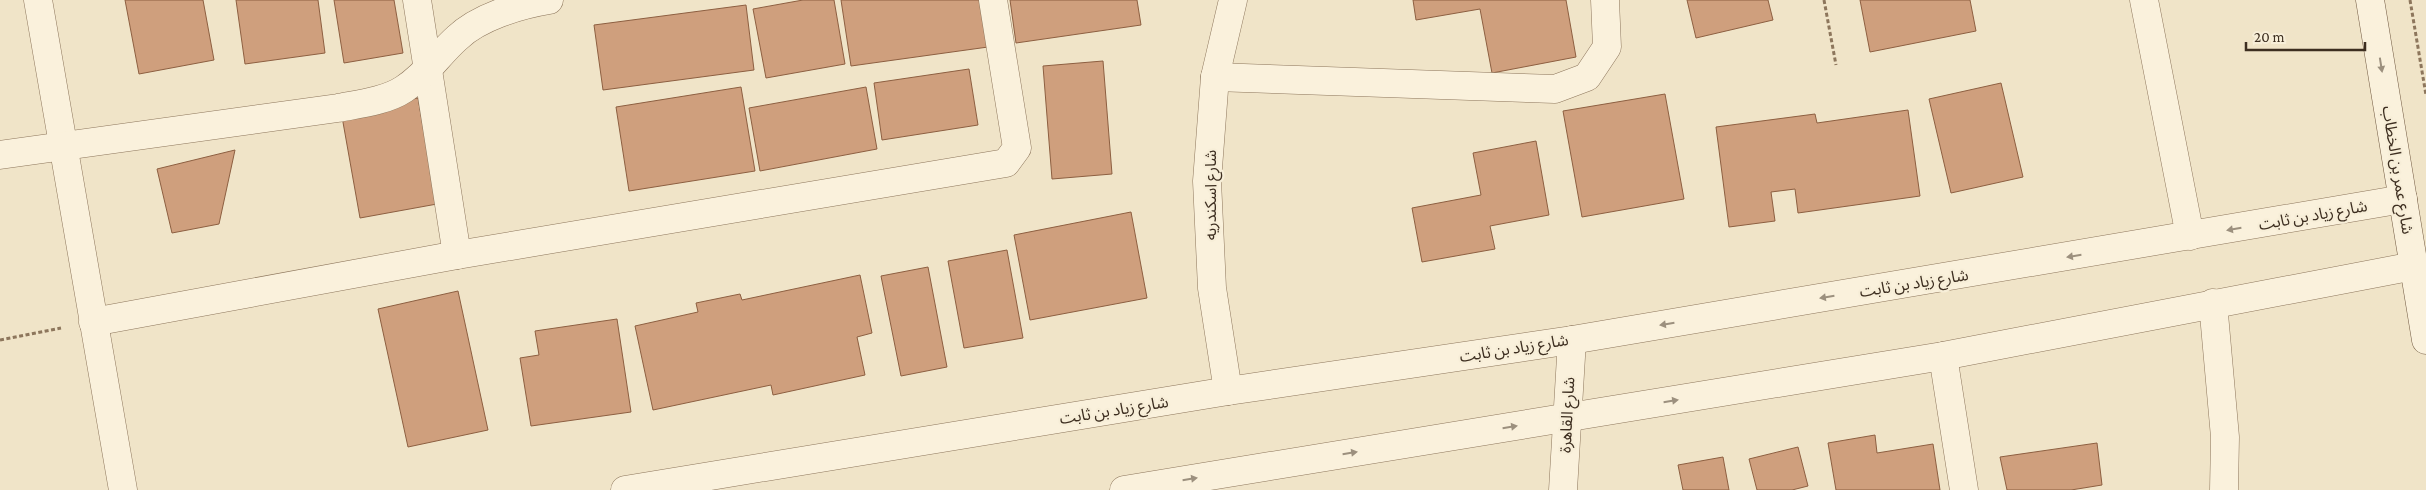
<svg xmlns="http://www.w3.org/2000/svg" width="2426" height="490" font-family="'Crimson Pro','Noto Sans Arabic',serif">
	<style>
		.building { fill: #cf9f7d; stroke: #8d5f41 }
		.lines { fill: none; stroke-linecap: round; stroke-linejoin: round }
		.street-casing { stroke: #8d765c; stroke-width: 29 }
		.secondary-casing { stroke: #6f573f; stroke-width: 29 }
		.path { stroke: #8d765c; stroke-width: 3; stroke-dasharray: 4 2.5; stroke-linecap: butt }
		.street { stroke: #faf1dc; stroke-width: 28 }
		.secondary { stroke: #faf1dc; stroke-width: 28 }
		.oneway { fill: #9c907e }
		.labels { text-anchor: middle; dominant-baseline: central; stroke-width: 4.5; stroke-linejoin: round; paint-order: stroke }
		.street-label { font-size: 16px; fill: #3d2e20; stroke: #f7eed8 }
	</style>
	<rect width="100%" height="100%" fill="#f0e4c8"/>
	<!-- building -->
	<g class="building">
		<polygon points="125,0 203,0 214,60 139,74"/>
		<polygon points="236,0 318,0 325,53 245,64"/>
		<polygon points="334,0 394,0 403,53 344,63"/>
		<polygon points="803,0 834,0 845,64 766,78 753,9"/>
		<polygon points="841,0 981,0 988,47 851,66"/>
		<polygon points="1010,0 1137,0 1141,25 1016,43"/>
		<polygon points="1413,0 1566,0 1576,57 1492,73 1480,9 1416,20"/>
		<polygon points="1687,0 1768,0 1773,20 1696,38"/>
		<polygon points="1860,0 1970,0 1976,31 1870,52"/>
		<polygon points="746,5 754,70 603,90 594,25"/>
		<polygon points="1103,61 1112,174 1052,179 1043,66"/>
		<polygon points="969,69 978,125 882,140 874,83"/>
		<polygon points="2001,83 2023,177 1951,193 1929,99"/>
		<polygon points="741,87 755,171 629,191 616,107"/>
		<polygon points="866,87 877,149 760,171 749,108"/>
		<polygon points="1665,94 1684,199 1582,217 1563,111"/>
		<polygon points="418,98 437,204 360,218 341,111"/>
		<polygon points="1908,110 1920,196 1798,213 1795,189 1771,192 1775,221 1729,227 1716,127 1815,114 1817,123"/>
		<polygon points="1536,141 1549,215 1490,226 1495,249 1422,262 1412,208 1481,195 1473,153"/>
		<polygon points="235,150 219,224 172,233 157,169"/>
		<polygon points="1131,212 1147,298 1030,320 1014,235"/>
		<polygon points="1007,250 1023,338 964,348 948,261"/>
		<polygon points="928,267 947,367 901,376 881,276"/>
		<polygon points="860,275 872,333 857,337 865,375 773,395 771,385 653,410 635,326 698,312 696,303 740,294 742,300"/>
		<polygon points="458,291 488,430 408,447 378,309"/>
		<polygon points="617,319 631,412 531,426 520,358 539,355 535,331"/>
		<polygon points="1875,435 1877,453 1933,444 1940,490 1836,490 1828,443"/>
		<polygon points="2097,443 2102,485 2071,490 2007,490 2000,457"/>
		<polygon points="1798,447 1808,486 1792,490 1757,490 1749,459"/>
		<polygon points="1723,457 1729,490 1683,490 1678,465"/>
	</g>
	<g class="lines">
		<!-- street casing -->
		<g class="street-casing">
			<g id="street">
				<polyline points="38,0 123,490"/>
				<polyline points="417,0 457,255"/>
				<polyline points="2144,0 2190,236"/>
				<polyline points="1215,77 1555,89 1587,77 1607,47 1605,0"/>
				<path d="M0 155 338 108C359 104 386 101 404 89 427 74 438 55 457 38 479 17 519 5 549 0"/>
				<polyline points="2213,303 2225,437 2224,490"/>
				<polyline points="93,322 457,255 1006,163 1017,148 993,0"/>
				<polyline points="1943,356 1964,490"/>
				<polyline points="1228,391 1212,288 1207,181 1215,77 1233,0"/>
				<polyline points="625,490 1228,391 1572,340 2403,199"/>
				<polyline points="1124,490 1943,356 2414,266"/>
				<polyline points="1563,490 1572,340"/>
			</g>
		</g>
		<!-- secondary casing -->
		<g class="secondary-casing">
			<polyline id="secondary" points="2370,0 2426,340"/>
		</g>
		<!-- path -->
		<g class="path">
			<polyline points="1824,0 1836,65"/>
			<polyline points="2410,0 2426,95"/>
			<polyline points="0,340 61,328"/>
		</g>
		<!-- street -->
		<use href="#street" class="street"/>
		<!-- secondary -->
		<use href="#secondary" class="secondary"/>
	</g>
	<!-- one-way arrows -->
	<defs><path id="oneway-solid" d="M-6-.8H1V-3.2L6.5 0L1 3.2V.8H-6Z" transform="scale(1.25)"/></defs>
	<g class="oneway">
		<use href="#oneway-solid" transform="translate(2381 65) rotate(81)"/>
		<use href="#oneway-solid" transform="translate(2234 229) rotate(170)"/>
		<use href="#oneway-solid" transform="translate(2074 256) rotate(171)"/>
		<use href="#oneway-solid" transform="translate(1827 297) rotate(171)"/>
		<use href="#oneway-solid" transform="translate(1667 324) rotate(171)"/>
		<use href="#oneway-solid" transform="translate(1671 401) rotate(-9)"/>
		<use href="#oneway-solid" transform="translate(1510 427) rotate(-9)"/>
		<use href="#oneway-solid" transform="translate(1350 453) rotate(-9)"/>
		<use href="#oneway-solid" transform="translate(1190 479) rotate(-9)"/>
	</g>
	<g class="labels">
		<!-- street labels -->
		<g class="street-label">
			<text transform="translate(2398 170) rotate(81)">شارع عمر بن الخطاب</text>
			<text transform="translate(1210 195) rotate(-90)">شارع اسكندريه</text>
			<text transform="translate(2313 215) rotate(-10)">شارع زياد بن ثابت</text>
			<text transform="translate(1914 283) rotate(-9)">شارع زياد بن ثابت</text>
			<text transform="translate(1514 348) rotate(-9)">شارع زياد بن ثابت</text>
			<text transform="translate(1114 410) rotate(-9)">شارع زياد بن ثابت</text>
			<text transform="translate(1567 415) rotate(-87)">شارع القاهرة</text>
		</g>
	</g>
	<!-- scale -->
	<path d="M2246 42v8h119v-8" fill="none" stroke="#3d2e20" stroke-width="2.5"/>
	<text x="2254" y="42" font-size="15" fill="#3d2e20" stroke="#f7eed8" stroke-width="4" paint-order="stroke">20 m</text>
</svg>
